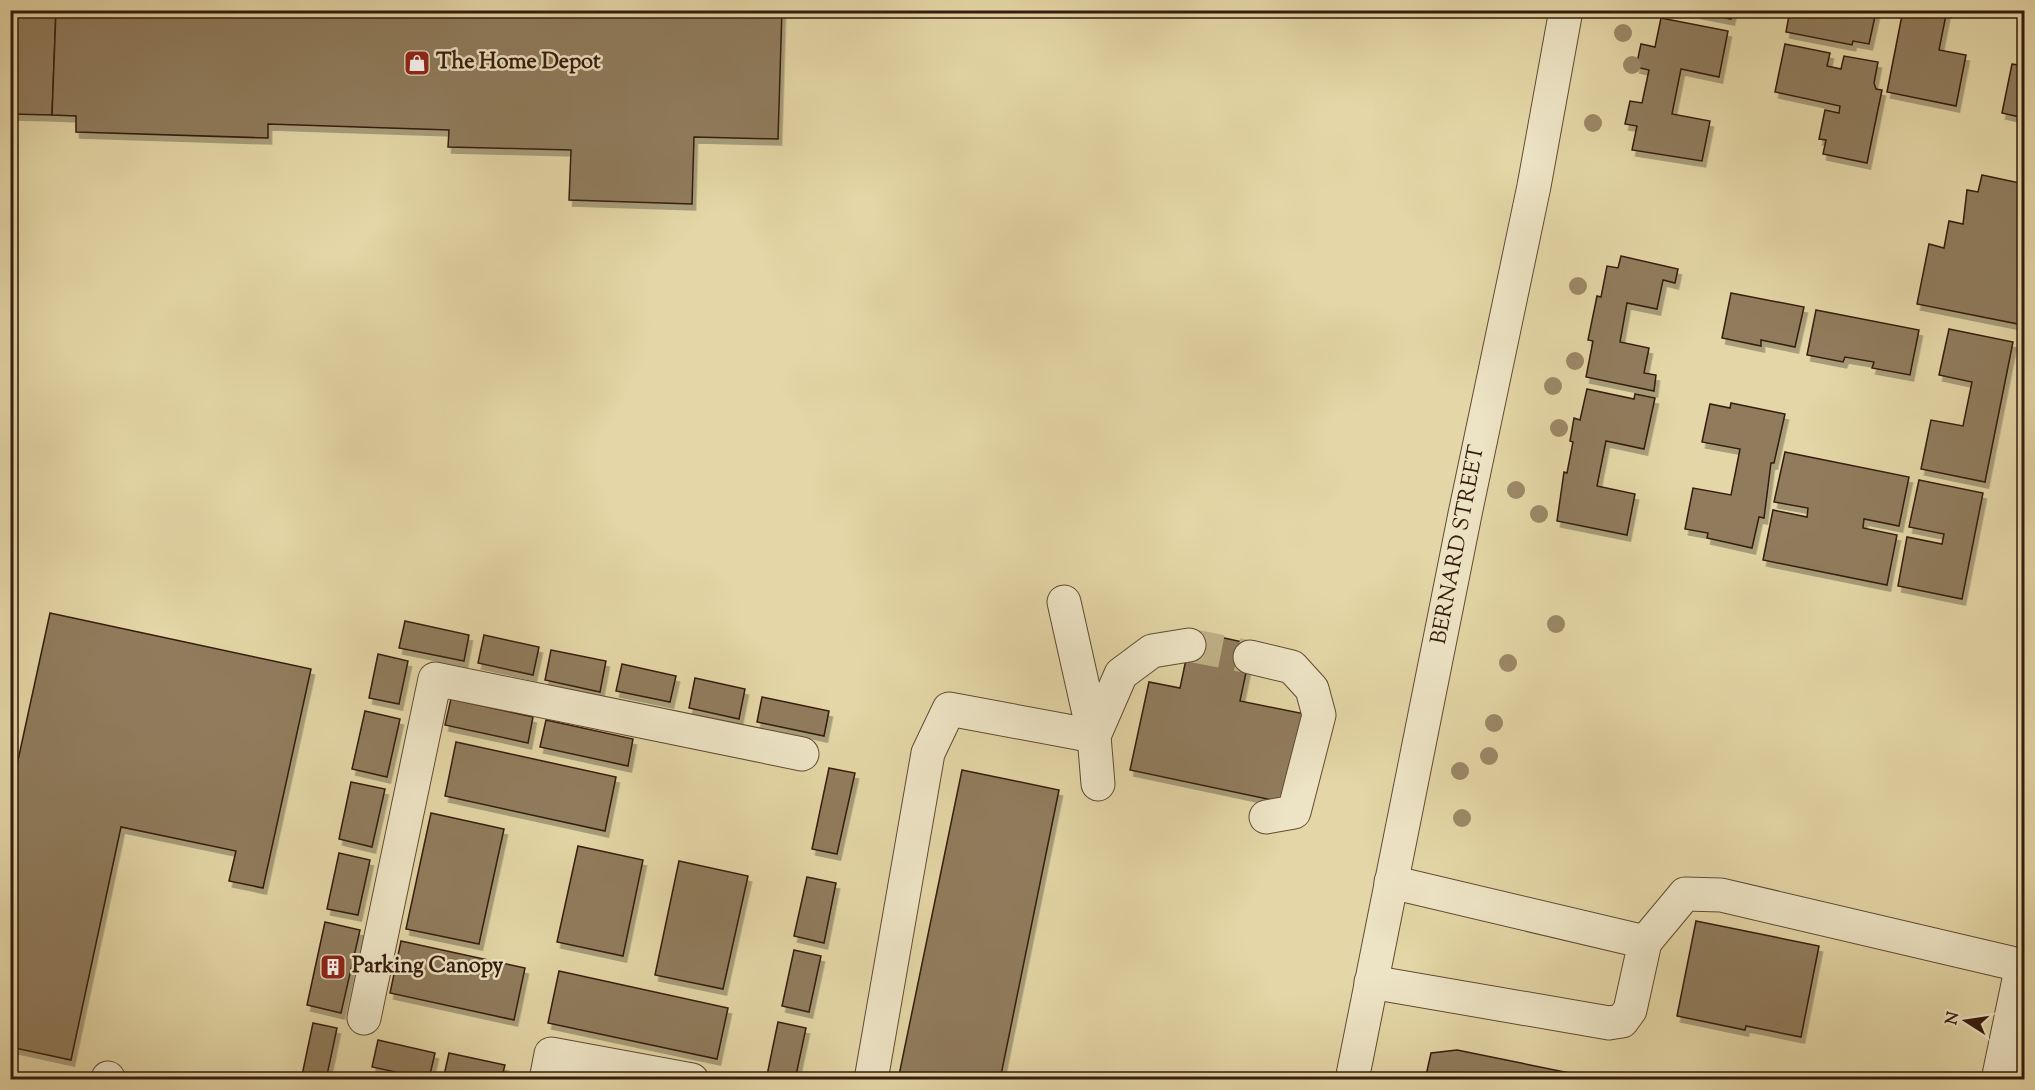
<svg xmlns="http://www.w3.org/2000/svg" width="2035" height="1090" font-family="'Sorts Mill Goudy',serif">
	<style>
		.building { fill: #907c5d; stroke: #351b0d; stroke-width: 1.5; filter: url(#shadow) }
		.lines { fill: none; stroke-linecap: round; stroke-linejoin: round }
		.minor-tunnel { stroke: #c1b187; stroke-width: 33; stroke-dasharray: 33 16; stroke-linecap: butt }
		.minor-casing { stroke: #614a33; stroke-width: 35 }
		.minor { stroke: #ede4c5; stroke-width: 33 }
		.tree { fill: #9b8967 }
		.labels { text-anchor: middle; dominant-baseline: central; stroke-width: 5; stroke-linejoin: round; paint-order: stroke }
		.poi-label { font-size: 22px; font-weight: bold; fill: #351b0d; stroke: #ede4c5; text-anchor: start }
		.street-label { font-size: 22px; fill: #351b0d; stroke: #ede4c5 }
	</style>
	<defs>
		<filter id="shadow"><feDropShadow dx="3.5" dy="6" stdDeviation="0" flood-color="#0004"/></filter>
	</defs>
	<rect width="100%" height="100%" fill="#e4d6a6"/>
	<filter id="stains"><feTurbulence type="fractalNoise" baseFrequency=".00333" numOctaves="4"/><feColorMatrix values="0 0 0 0 .2 0 0 0 0 .09 0 0 0 0 .02 0 0 0 .5 -.17"/></filter>
	<radialGradient id="worn" r=".72"><stop offset=".6" stop-color="#630" stop-opacity="0"/><stop offset="1" stop-color="#630" stop-opacity=".3"/></radialGradient>
	<!-- building -->
	<g class="building">
		<polygon points="10,10 56,10 52,115 10,114"/>
		<polygon points="56,10 782,10 778,139 694,137 692,204 569,200 571,150 448,147 449,130 268,124 268,138 76,132 76,116 52,115"/>
		<polygon points="1685,10 1733,10 1731,19"/>
		<polygon points="1790,10 1868,10 1876,12 1869,44 1853,41 1852,45 1786,32"/>
		<polygon points="1903,10 1947,10 1939,50 1966,55 1956,106 1887,92"/>
		<polygon points="1661,18 1728,31 1719,77 1681,69 1672,114 1710,121 1702,161 1632,150 1637,126 1625,124 1630,101 1642,103 1649,70 1636,67 1641,44 1655,47"/>
		<polygon points="1785,44 1830,53 1827,66 1841,69 1844,56 1878,62 1874,83 1876,89 1882,90 1867,163 1823,154 1826,140 1819,139 1825,110 1839,113 1840,106 1775,92"/>
		<polygon points="2012,64 2024,66 2024,118 2002,113"/>
		<polygon points="1982,175 2020,183 2018,194 2024,195 2024,290 2018,324 1917,304 1929,244 1944,248 1949,221 1963,224 1967,190 1978,192"/>
		<polygon points="1621,256 1678,269 1675,283 1663,280 1657,309 1627,303 1620,342 1649,348 1644,373 1656,375 1654,391 1586,377 1593,341 1588,340 1597,296 1601,297 1607,266 1618,268"/>
		<polygon points="1731,293 1804,307 1795,347 1761,340 1761,346 1722,338"/>
		<polygon points="1816,310 1919,330 1910,375 1872,368 1874,362 1845,357 1843,362 1807,355"/>
		<polygon points="1949,329 2013,342 1985,482 1921,469 1931,420 1963,426 1972,382 1939,375"/>
		<polygon points="1587,389 1634,399 1635,394 1655,398 1644,449 1606,441 1597,486 1635,494 1627,535 1557,521 1564,472 1567,473 1573,442 1570,441 1574,418 1580,420"/>
		<polygon points="1731,403 1785,414 1774,463 1771,463 1764,518 1759,517 1752,548 1707,538 1708,533 1685,529 1693,488 1731,495 1740,449 1702,442 1710,404 1730,408"/>
		<polygon points="1785,452 1909,477 1899,526 1864,519 1863,528 1897,535 1887,585 1763,560 1773,510 1807,517 1808,508 1774,502"/>
		<polygon points="1919,480 1983,493 1962,599 1898,586 1907,537 1942,544 1944,534 1909,527"/>
		<polygon points="50,613 311,669 263,888 229,881 236,851 121,827 71,1060 10,1047 10,797"/>
		<polygon points="405,621 469,635 464,661 399,648"/>
		<polygon points="1192,631 1252,644 1240,701 1310,715 1291,804 1130,770 1149,682 1180,688"/>
		<polygon points="484,635 539,647 533,675 478,663"/>
		<polygon points="551,650 606,661 600,692 545,680"/>
		<polygon points="378,654 408,661 399,704 369,698"/>
		<polygon points="622,664 676,676 670,702 616,691"/>
		<polygon points="695,678 745,689 739,719 689,708"/>
		<polygon points="762,697 829,711 824,736 757,722"/>
		<polygon points="451,699 533,717 528,743 445,725"/>
		<polygon points="365,711 400,719 387,777 352,769"/>
		<polygon points="546,720 633,739 628,766 540,747"/>
		<polygon points="456,742 616,777 605,831 445,796"/>
		<polygon points="829,768 855,773 837,854 812,849"/>
		<polygon points="962,770 1059,790 1000,1080 898,1080"/>
		<polygon points="351,782 385,789 372,847 339,839"/>
		<polygon points="431,813 504,829 479,944 406,929"/>
		<polygon points="578,846 643,860 623,956 557,942"/>
		<polygon points="339,853 370,860 358,915 327,909"/>
		<polygon points="679,861 748,876 723,989 655,975"/>
		<polygon points="807,877 836,883 824,943 794,936"/>
		<polygon points="1696,921 1819,946 1801,1037 1746,1026 1745,1030 1677,1016"/>
		<polygon points="325,922 360,930 341,1013 307,1005"/>
		<polygon points="401,941 525,968 514,1020 390,993"/>
		<polygon points="794,950 821,956 809,1012 782,1006"/>
		<polygon points="559,971 728,1008 717,1059 548,1023"/>
		<polygon points="778,1022 806,1028 795,1080 766,1080"/>
		<polygon points="313,1023 337,1028 326,1080 301,1080"/>
		<polygon points="378,1040 435,1053 429,1079 372,1067"/>
		<polygon points="1457,1050 1604,1080 1425,1080 1431,1053"/>
		<polygon points="449,1053 505,1065 501,1080 443,1080"/>
	</g>
	<g class="lines">
		<!-- minor-tunnel -->
		<polyline class="minor-tunnel" points="1189,645 1250,657"/>
		<!-- minor casing -->
		<g class="minor-casing">
			<g id="minor">
				<polyline points="1064,602 1094,736 1098,784"/>
				<polyline points="1250,657 1292,667 1312,689 1319,715 1294,812 1266,817"/>
				<polyline points="1645,942 1685,894 1721,895 2024,966"/>
				<polyline points="1371,982 1609,1023 1622,1021 1630,1010 1645,942 1391,882"/>
				<polyline points="364,1018 435,679 802,754"/>
				<polyline points="108,1078 109,1080"/>
				<polyline points="546,1080 551,1054 692,1080"/>
				<polyline points="871,1080 928,753 949,709 1094,736 1121,674 1152,651 1189,645"/>
				<polyline points="1352,1080 1465,514 1534,186 1566,10"/>
				<polyline points="1998,1080 2022,965"/>
			</g>
		</g>
		<!-- minor -->
		<use href="#minor" class="minor"/>
	</g>
	<!-- trees -->
	<g class="tree">
		<circle cx="1623" cy="33" r="9"/>
		<circle cx="1632" cy="65" r="9"/>
		<circle cx="1593" cy="123" r="9"/>
		<circle cx="1578" cy="286" r="9"/>
		<circle cx="1575" cy="361" r="9"/>
		<circle cx="1553" cy="386" r="9"/>
		<circle cx="1559" cy="428" r="9"/>
		<circle cx="1516" cy="490" r="9"/>
		<circle cx="1539" cy="514" r="9"/>
		<circle cx="1556" cy="624" r="9"/>
		<circle cx="1508" cy="663" r="9"/>
		<circle cx="1494" cy="723" r="9"/>
		<circle cx="1489" cy="756" r="9"/>
		<circle cx="1460" cy="771" r="9"/>
		<circle cx="1462" cy="818" r="9"/>
	</g>
	<!-- icons -->
	<defs>
		<g id="shop-square" transform="scale(1.35)"><rect x="-9" y="-9" width="18" height="18" rx="4" fill="#8f2418" stroke="#ede4c5"/><path d="M-5-2.5h2.3a2.7 3.5 0 0 1 5.4 0H5L5.5 6h-11ZM-1.5-2.5h3a1.5 2.3 0 0 0-3 0Z" fill="#fff"/></g>
		<g id="building-square" transform="scale(1.35)"><rect x="-9" y="-9" width="18" height="18" rx="4" fill="#8f2418" stroke="#ede4c5"/><path d="M-4-6H4V6H1V3H-1V6H-4ZM-2.5-4.3h1.7v1.8h-1.7ZM.8-4.3h1.7v1.8H.8ZM-2.5-1h1.7V.8h-1.7ZM.8-1h1.7V.8H.8Z" fill="#fff"/></g>
	</defs>
	<g fill-rule="evenodd">
		<use href="#shop-square" x="417" y="63"/>
		<use href="#building-square" x="333" y="967"/>
	</g>
	<g class="labels">
		<!-- poi labels -->
		<g class="poi-label">
			<text x="436" y="63">The Home Depot</text>
			<text x="352" y="967">Parking Canopy</text>
		</g>
		<!-- street labels -->
		<g class="street-label">
			<text transform="translate(1459 545) rotate(-79)">BERNARD STREET</text>
		</g>
	</g>
	<!-- margin -->
	<rect width="2035" height="1090" fill="none" stroke="#e4d6a6" stroke-width="36"/>
	<rect x="12" y="12" width="2011" height="1066" fill="none" stroke="#351b0d" stroke-width="3"/>
	<rect x="18" y="18" width="1999" height="1054" fill="none" stroke="#351b0d" stroke-width="1.5"/>
	<!-- north arrow -->
	<g transform="translate(1966 1021) rotate(282)" stroke="#ede4c5" stroke-width="4.5" paint-order="stroke">
	<path d="M0-4.5L10 22L0 15L-10 22Z" fill="#351b0d"/>
	<text y="-9" font-size="16" font-weight="bold" text-anchor="middle" fill="#351b0d">N</text>
	</g>
	<rect width="100%" height="100%" filter="url(#stains)"/>
	<rect width="100%" height="100%" fill="url(#worn)"/>
</svg>
